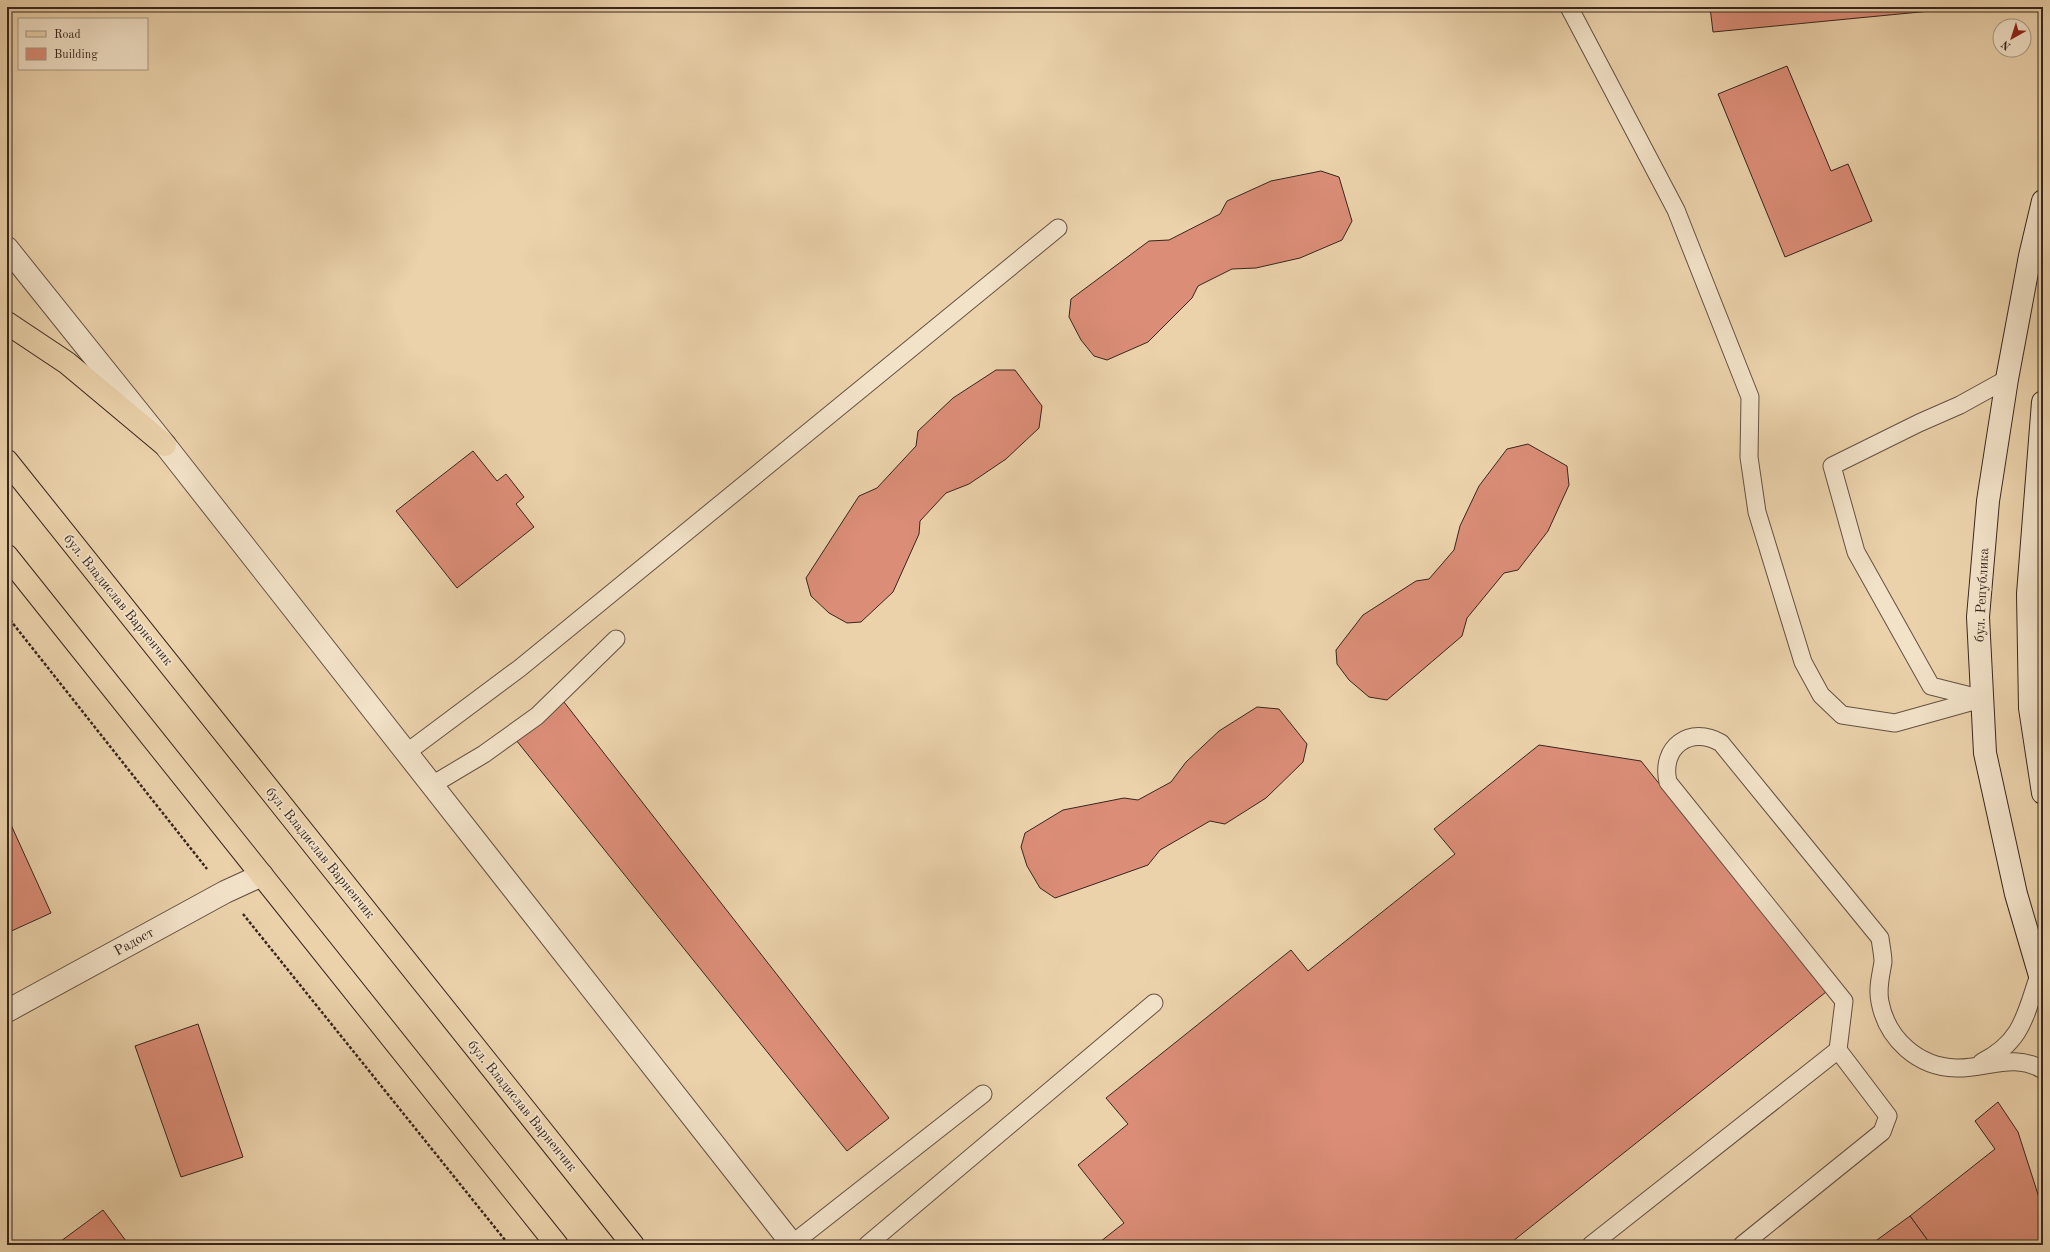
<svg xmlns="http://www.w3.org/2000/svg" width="2050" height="1252" font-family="'Old Standard TT',serif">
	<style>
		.building { fill: #db8d77; stroke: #37261f }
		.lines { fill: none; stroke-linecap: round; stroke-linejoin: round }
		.lane-casing { stroke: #645142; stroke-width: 19 }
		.street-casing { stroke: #645142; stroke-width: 24 }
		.secondary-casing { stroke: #37261f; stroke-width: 24 }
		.primary-casing { stroke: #37261f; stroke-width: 24 }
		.path { stroke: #37261f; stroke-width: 2.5; stroke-dasharray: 3 2; stroke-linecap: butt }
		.lane { stroke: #f2e2c8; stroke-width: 17 }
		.street { stroke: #f2e2c8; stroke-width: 22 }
		.secondary { stroke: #f2e2c8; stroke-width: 22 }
		.primary { stroke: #ebd2ab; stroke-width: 22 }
		.labels { text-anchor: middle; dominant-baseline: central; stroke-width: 3.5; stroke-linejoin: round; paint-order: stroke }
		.street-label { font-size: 14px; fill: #37261f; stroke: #f2e2c8 }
	</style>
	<rect width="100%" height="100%" fill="#ebd2ab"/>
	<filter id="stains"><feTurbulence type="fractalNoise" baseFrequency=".005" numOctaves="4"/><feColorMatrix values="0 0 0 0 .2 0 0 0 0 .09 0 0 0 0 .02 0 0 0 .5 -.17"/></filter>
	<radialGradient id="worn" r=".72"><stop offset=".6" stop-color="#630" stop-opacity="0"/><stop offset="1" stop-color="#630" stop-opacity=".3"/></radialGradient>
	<!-- building -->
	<g class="building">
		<polygon points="1710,7 1972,7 1713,32"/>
		<polygon points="1787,66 1831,171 1848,164 1872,221 1785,257 1718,94"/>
		<polygon points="1321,171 1339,177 1352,221 1342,240 1300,258 1256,268 1232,269 1198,286 1192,298 1148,342 1107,360 1094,356 1081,340 1069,317 1071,299 1149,241 1169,240 1220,214 1227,201 1271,181"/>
		<polygon points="996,370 1015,370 1042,406 1039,428 1006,459 969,484 946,493 920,521 919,534 893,592 861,622 847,623 829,613 811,596 806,578 859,496 877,488 916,446 918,431 953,398"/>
		<polygon points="1528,444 1567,466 1569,485 1548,531 1518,570 1504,573 1467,618 1462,636 1387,700 1369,697 1349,680 1337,664 1336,650 1363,615 1416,581 1429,579 1454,550 1460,526 1479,486 1507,449"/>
		<polygon points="473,451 497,481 506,474 524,497 516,504 534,527 457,588 396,511"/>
		<polygon points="564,702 889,1118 847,1151 516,740"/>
		<polygon points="1257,707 1279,709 1307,744 1303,762 1266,798 1225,824 1210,821 1160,850 1148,865 1055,898 1040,888 1027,866 1021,847 1025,833 1063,810 1124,798 1138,800 1171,782 1186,762 1219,731"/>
		<polygon points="1539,745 1641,761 1826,992 1508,1245 1096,1245 1124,1223 1078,1165 1128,1124 1106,1098 1291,950 1308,971 1455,854 1434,829"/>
		<polygon points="7,816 51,913 7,933"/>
		<polygon points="198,1024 243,1157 181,1177 135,1046"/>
		<polygon points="1998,1102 2018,1132 2043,1210 2043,1245 1931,1245 1910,1216 1995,1149 1975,1121"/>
		<polygon points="103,1210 129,1245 64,1245 61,1241"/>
		<polygon points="1910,1216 1931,1245 1870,1245"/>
	</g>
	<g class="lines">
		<!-- lane casing -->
		<g class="lane-casing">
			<g id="lane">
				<polyline points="1569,7 1676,210 1750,397 1749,457 1757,512 1803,662 1821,695 1842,715 1895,723 1981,699"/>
				<polyline points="1979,698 1931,686 1856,552 1832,466 1919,423 1960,405 2007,379"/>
				<polyline points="406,753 520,668 1058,228"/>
				<polyline points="432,785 484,754 537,716 616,639"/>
				<path d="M1982 1062C2023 1041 2025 1015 2039 975"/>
				<polyline points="792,1244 983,1094"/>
				<polyline points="867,1245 1154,1003"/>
				<polyline points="1591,1245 1838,1050"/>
				<path d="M1742 1245 1882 1132 1888 1116 1838 1050 1844 1001 1668 782C1660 747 1690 725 1721 743L1880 938C1881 946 1883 955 1883 962 1881 975 1877 988 1880 1002 1887 1039 1918 1067 1956 1068 1986 1069 2014 1052 2043 1070"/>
			</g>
		</g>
		<!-- street casing -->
		<g class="street-casing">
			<g id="street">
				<polyline points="7,248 165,445 793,1245"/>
				<polyline points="7,1011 225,892 262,875"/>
			</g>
		</g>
		<!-- secondary casing -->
		<g class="secondary-casing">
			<g id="secondary">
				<polyline points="2043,201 2030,256 2007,379 1988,501 1978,617 1985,753 2016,894 2043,986"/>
				<polyline points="2043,402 2028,594 2030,708 2043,793"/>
			</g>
		</g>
		<!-- primary casing -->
		<g class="primary-casing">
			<g id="primary">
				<polyline points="7,323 67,363 165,445"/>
				<polyline points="7,461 633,1245"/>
				<polyline points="7,556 557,1245"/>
			</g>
		</g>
		<!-- path -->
		<g class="path">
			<polyline points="7,616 207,869"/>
			<polyline points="243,914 509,1245"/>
		</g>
		<!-- lane -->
		<use href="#lane" class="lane"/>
		<!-- street -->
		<use href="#street" class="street"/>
		<!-- secondary -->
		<use href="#secondary" class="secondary"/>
		<!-- primary -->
		<use href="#primary" class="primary"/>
	</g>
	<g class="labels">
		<!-- street labels -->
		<g class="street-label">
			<text transform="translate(1982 595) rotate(-87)">бул. Република</text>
			<text transform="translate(118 600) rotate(51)">бул. Владислав Варненчик</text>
			<text transform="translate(320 853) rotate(51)">бул. Владислав Варненчик</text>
			<text transform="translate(134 942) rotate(-29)">Радост</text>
			<text transform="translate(522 1106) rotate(51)">бул. Владислав Варненчик</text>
		</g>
	</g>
	<!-- margin -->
	<rect width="2050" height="1252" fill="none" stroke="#ebd2ab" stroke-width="24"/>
	<rect x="8" y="8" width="2034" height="1236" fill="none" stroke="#37261f" stroke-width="2"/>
	<rect x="12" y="12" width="2026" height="1228" fill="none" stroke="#37261f"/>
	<!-- legend -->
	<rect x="18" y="18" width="130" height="52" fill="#f2e2c8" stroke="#a79784"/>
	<rect x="26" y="31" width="20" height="6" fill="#ebd2ab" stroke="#a79784"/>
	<text x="54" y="38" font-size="12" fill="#37261f">Road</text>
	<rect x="26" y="48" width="20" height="12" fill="#db8d77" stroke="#a79784"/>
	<text x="54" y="58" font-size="12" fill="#37261f">Building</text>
	<!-- north arrow -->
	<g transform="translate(2012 38) rotate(219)"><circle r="19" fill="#f2e2c8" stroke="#a79784"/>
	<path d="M0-3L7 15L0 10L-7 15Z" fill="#8f2418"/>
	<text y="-6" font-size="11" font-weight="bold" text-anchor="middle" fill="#37261f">N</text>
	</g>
	<rect width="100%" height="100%" filter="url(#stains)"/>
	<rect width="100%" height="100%" fill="url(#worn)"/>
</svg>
